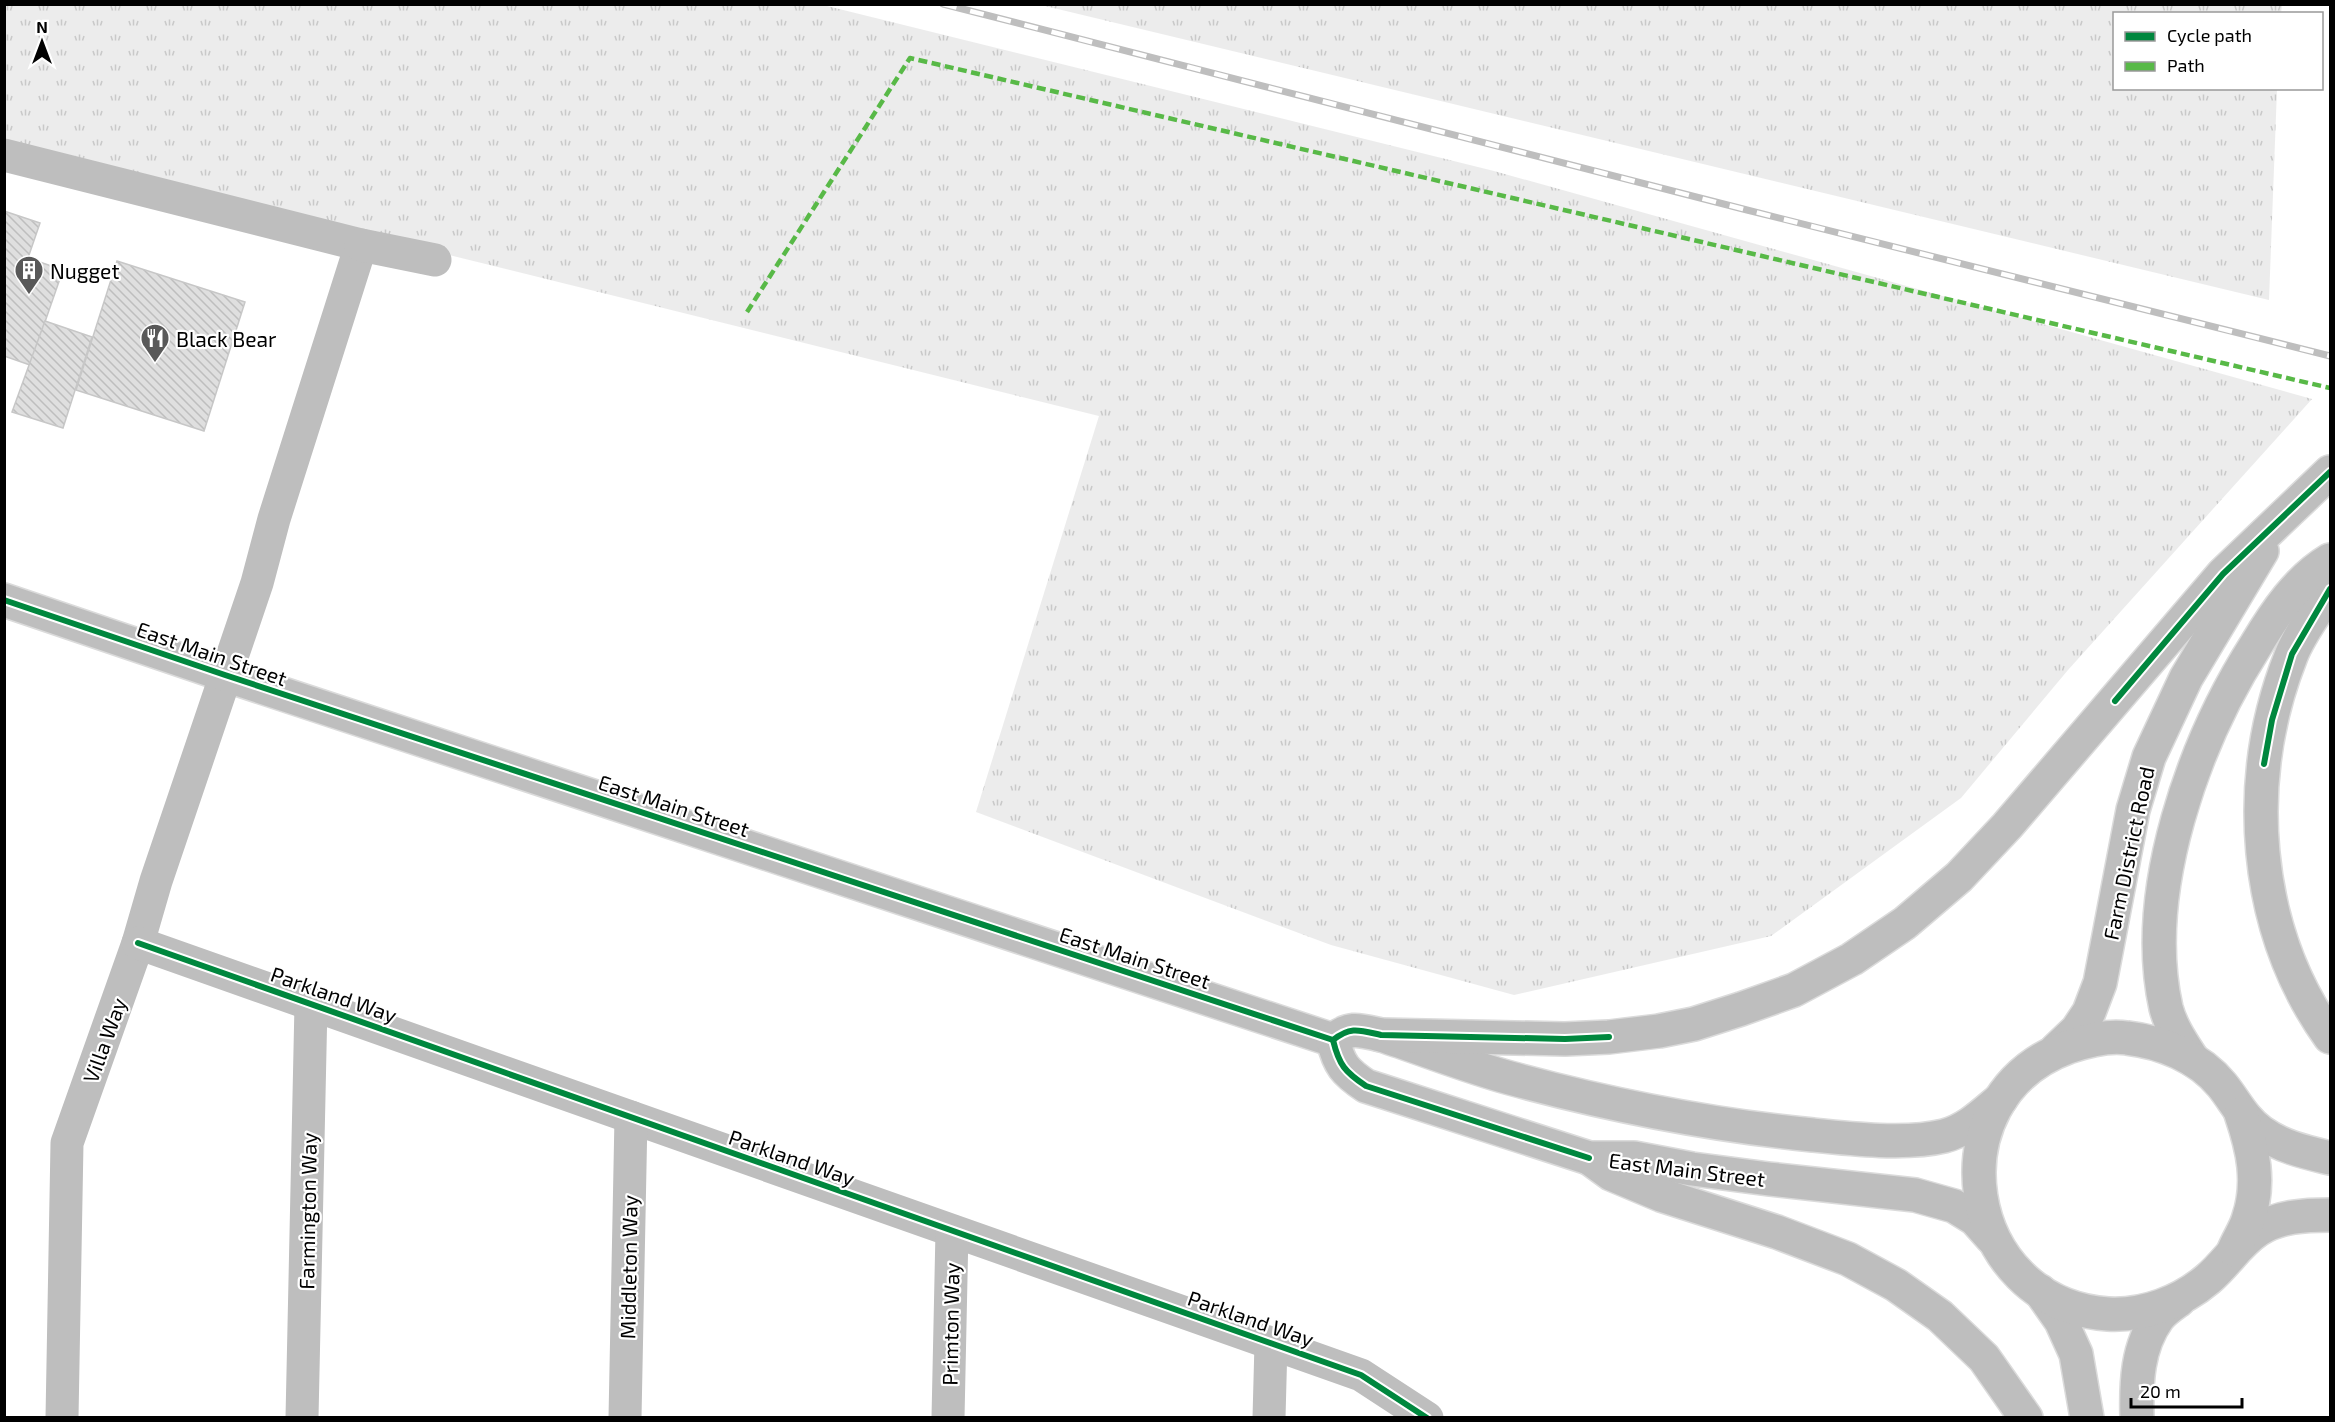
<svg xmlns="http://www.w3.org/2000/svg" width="2335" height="1422" font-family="'Exo 2',sans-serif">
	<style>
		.grass { fill: url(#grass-tufts) }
		.building { fill: url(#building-back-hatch); stroke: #c7c7c7; stroke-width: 1.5 }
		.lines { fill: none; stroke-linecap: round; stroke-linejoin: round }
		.major-casing { stroke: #dbdbdb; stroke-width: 36 }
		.highway-casing { stroke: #dbdbdb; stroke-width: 36 }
		.minor { stroke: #bebebe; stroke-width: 33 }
		.major { stroke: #bebebe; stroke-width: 33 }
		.highway { stroke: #bebebe; stroke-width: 33 }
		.rail-casing { stroke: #bebebe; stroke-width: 7 }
		.rail { stroke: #fff; stroke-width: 4.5; stroke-dasharray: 14; stroke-linecap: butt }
		.quiet { stroke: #58b947; stroke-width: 4.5; stroke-dasharray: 9 4.5; stroke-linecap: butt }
		.cycleway-casing { stroke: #fff; stroke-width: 10 }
		.cycleway { stroke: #00873e; stroke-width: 6 }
		.labels { text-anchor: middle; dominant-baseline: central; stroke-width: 4.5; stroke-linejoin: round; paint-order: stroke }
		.poi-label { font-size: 21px; fill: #000; stroke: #fff; text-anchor: start }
		.street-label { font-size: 21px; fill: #000; stroke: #fff }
	</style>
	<defs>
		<pattern id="grass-tufts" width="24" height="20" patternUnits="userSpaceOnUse" patternTransform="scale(1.5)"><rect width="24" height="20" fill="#ececec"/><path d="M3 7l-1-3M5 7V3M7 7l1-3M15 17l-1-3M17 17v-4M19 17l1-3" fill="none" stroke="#c9c9c9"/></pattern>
		<pattern id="building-back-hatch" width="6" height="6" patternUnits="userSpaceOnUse" patternTransform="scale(1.5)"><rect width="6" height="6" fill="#dfdfdf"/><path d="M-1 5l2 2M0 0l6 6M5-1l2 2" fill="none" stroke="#bebebe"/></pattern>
	</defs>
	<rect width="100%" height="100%" fill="#fff"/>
	<!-- grass -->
	<g class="grass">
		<polygon points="5,5 823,5 1494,171 2312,399 2068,670 1961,798 1771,936 1514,995 1331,945 976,812 1099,416 5,145"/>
		<polygon points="1041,5 2282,5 2281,13 2114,14 2114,88 2277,89 2269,300"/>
	</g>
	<!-- building -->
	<g class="building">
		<polygon points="4,211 40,223 28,258 63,270 30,365 4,356"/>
		<polygon points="117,261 245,302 204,431 76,390"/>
		<polygon points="45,321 92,337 63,428 12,412"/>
	</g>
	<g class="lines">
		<!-- major casing -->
		<g class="major-casing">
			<g id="major">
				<polyline points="4,600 225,675 1333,1040"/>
				<path d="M1333 1040C1339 1065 1345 1072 1366 1086L1589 1158H1634L1692 1169 1769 1179 1915 1195 1954 1206 1975 1219 1992 1238"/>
				<path d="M1333 1040C1351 1026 1359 1030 1381 1035 1424 1049 1466 1066 1510 1078 1609 1105 1710 1125 1813 1135 1851 1139 1907 1145 1944 1136 1967 1130 1983 1114 2001 1099"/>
				<polyline points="1589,1158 1611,1174 1661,1195 1777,1232 1848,1259 1896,1285 1940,1316 1984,1358 2026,1418"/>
				<polyline points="2040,1291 2061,1321 2076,1354 2087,1418"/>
				<path d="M2137 1418C2136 1383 2137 1347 2158 1318 2163 1311 2172 1305 2179 1300"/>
			</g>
		</g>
		<!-- highway casing -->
		<g class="highway-casing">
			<g id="highway">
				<path d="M2330 589C2318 611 2300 632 2291 656 2242 780 2252 928 2330 1037"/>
				<polyline points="1381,1035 1565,1039 1609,1037 1659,1031 1694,1024 1741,1009 1794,990 1852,959 1905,923 1959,877 2007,826 2223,574 2330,472"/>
				<polyline points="2056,1050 2077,1030 2089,1012 2100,983 2133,810 2149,757 2186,678 2262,551"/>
				<path d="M2193 1060C2182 1043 2171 1027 2166 1008 2140 891 2194 742 2256 645 2275 613 2298 579 2330 560"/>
				<path d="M2330 1158C2305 1152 2282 1147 2261 1132 2243 1119 2235 1101 2222 1085 2199 1057 2162 1042 2127 1038 2107 1035 2086 1041 2068 1047 1929 1098 1961 1304 2108 1314 2144 1316 2181 1302 2208 1279 2226 1264 2238 1243 2258 1230 2279 1216 2306 1215 2330 1215"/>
				<path d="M2234 1250C2238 1240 2245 1230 2248 1220 2261 1183 2253 1149 2241 1114"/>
			</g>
		</g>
		<!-- minor -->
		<g class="minor">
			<polyline points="4,155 361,245 274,519 257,583 156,881 138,943 67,1143 62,1418"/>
			<polyline points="361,245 435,260"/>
			<polyline points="138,943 1361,1375 1427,1418"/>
			<polyline points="302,1418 311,1004"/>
			<polyline points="625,1418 631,1117"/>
			<polyline points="948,1418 952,1231"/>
			<polyline points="1269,1418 1271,1343"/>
		</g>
		<!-- major -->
		<use href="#major" class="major"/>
		<!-- highway -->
		<use href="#highway" class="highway"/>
		<!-- rail casing -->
		<g class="rail-casing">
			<polyline id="rail" points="943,4 1747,210 2330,356"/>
		</g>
		<!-- rail -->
		<use href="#rail" class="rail"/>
		<!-- quiet -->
		<polyline class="quiet" points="747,312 910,58 2330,388"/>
		<!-- cycleway casing -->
		<g class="cycleway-casing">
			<g id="cycleway">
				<polyline points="4,600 225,675 1333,1040"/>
				<polyline points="2115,701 2223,574 2330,472"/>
				<polyline points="2264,764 2272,720 2292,654 2330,589"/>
				<polyline points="138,943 1361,1375 1427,1418"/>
				<path d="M1333 1040C1339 1065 1345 1072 1366 1086L1589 1158"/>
				<path d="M1333 1040C1351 1026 1359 1030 1381 1035L1565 1039 1609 1037"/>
			</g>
		</g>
		<!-- cycleway -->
		<use href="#cycleway" class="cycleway"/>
	</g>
	<!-- icons -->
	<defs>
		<g id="building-pin" transform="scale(1.5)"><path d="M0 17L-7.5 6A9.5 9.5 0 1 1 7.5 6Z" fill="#595959" stroke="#fff"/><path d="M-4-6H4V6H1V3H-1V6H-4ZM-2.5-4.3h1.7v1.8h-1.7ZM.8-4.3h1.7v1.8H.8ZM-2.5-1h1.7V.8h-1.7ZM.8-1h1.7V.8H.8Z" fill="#fff"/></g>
		<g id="restaurant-pin" transform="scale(1.5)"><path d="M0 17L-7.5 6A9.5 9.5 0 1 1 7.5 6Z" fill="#595959" stroke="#fff"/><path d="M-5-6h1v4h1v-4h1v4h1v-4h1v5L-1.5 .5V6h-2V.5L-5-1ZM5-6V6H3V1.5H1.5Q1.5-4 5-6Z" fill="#fff"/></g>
	</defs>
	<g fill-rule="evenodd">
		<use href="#building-pin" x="29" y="270"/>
		<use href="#restaurant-pin" x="155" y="338"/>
	</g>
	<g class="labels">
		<!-- poi labels -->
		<g class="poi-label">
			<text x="50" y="270">Nugget</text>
			<text x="176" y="338">Black Bear</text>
		</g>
		<!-- street labels -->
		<g class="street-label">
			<text transform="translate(212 653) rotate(19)">East Main Street</text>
			<text transform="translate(674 805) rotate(18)">East Main Street</text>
			<text transform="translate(2128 853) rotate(-78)">Farm District Road</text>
			<text transform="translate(1135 957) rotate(18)">East Main Street</text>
			<text transform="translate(334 994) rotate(19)">Parkland Way</text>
			<text transform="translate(104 1040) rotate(-70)">Villa Way</text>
			<text transform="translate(792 1157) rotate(19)">Parkland Way</text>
			<text transform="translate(1687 1169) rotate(7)">East Main Street</text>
			<text transform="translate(307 1211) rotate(-89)">Farmington Way</text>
			<text transform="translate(628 1267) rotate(-89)">Middleton Way</text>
			<text transform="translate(1251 1318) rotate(19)">Parkland Way</text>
			<text transform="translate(950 1324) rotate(-89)">Primton Way</text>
		</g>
	</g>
	<!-- border -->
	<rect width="2335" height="1422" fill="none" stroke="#000000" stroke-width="12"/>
	<!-- legend -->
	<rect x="2113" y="12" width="210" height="78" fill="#ffffff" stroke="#999999" stroke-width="1.5"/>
	<rect x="2125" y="32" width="30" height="9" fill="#00873e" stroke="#999999" stroke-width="1.5"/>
	<text x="2167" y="42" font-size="18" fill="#000000">Cycle path</text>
	<rect x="2125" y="62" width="30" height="9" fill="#58b947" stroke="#999999" stroke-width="1.5"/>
	<text x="2167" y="72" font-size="18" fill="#000000">Path</text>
	<!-- north arrow -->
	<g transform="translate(42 42)" stroke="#ffffff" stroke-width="4.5" paint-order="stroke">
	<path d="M0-4.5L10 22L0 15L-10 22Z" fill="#000000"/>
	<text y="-9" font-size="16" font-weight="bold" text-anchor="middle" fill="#000000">N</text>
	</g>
	<!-- scale -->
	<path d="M2131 1398v9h111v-9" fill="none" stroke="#000000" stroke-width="3"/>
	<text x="2140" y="1398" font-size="18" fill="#000000" stroke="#ffffff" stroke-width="4.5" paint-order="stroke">20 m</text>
</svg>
